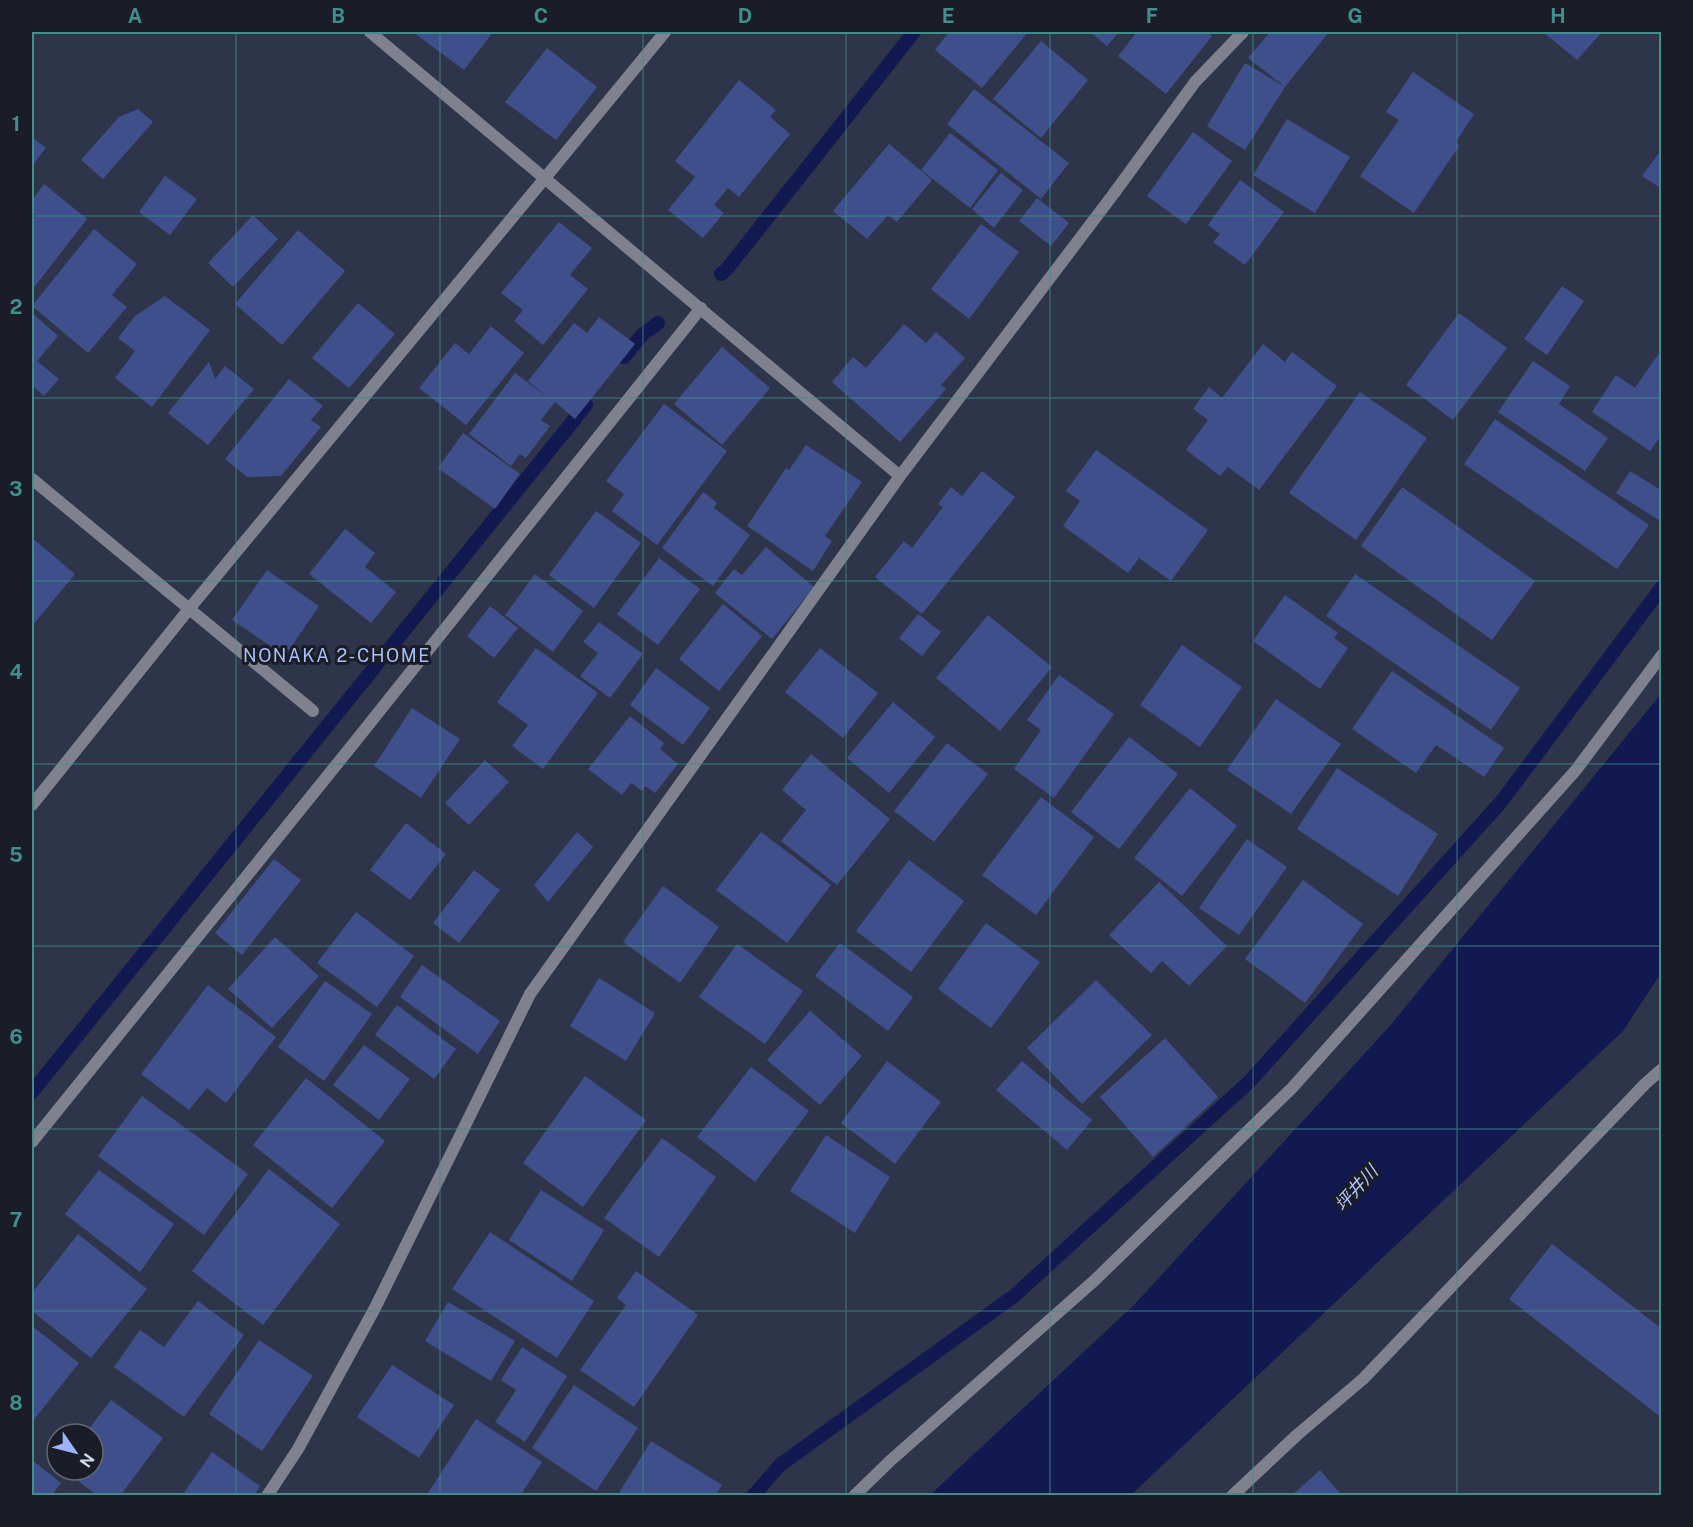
<svg xmlns="http://www.w3.org/2000/svg" width="1693" height="1527" font-family="'Public Sans','Noto Sans JP',sans-serif">
	<style>
		.water { fill: #111950 }
		.lines { fill: none; stroke-linecap: round; stroke-linejoin: round }
		.stream { stroke: #111950; stroke-width: 14 }
		.building { fill: #3f4f8b }
		.service { stroke: #7f828e; stroke-width: 12 }
		.minor { stroke: #7f828e; stroke-width: 12 }
		.grid { fill: none; stroke: #408f8c; stroke-width: 1.5; stroke-opacity: 0.55 }
		.labels { text-anchor: middle; dominant-baseline: central; stroke-width: 6; stroke-linejoin: round; paint-order: stroke }
		.neighbourhood-label { font-size: 18px; letter-spacing: 1.5px; fill: #acbef5; stroke: #1a1d27 }
		.water-label { font-size: 18px; font-style: italic; fill: #b4c6fc; stroke: #1a1d27 }
		.neatline { fill: none; stroke: #408f8c; stroke-width: 2 }
		.grid-label { font-size: 20px; text-anchor: middle; font-weight: bold; fill: #408f8c }
	</style>
	<rect width="100%" height="100%" fill="#2e354a"/>
	<!-- water -->
	<polygon class="water" points="1661,694 1661,973 1623,1031 1131,1495 930,1495 1134,1305 1389,1027"/>
	<g class="lines">
		<!-- stream -->
		<g class="stream">
			<polyline points="721,274 727,269 914,32"/>
			<polyline points="624,357 642,335 658,323"/>
			<polyline points="32,1092 586,405"/>
			<polyline points="753,1496 780,1465 1014,1296 1249,1082 1501,802 1662,587"/>
		</g>
	</g>
	<!-- building -->
	<g class="building">
		<polygon points="413,32 493,32 464,70"/>
		<polygon points="949,32 1028,32 982,88 935,50"/>
		<polygon points="1090,32 1119,32 1107,46"/>
		<polygon points="1137,32 1207,32 1212,36 1166,94 1118,56"/>
		<polygon points="1270,32 1329,32 1285,87 1245,150 1207,126 1245,63 1285,87 1248,58"/>
		<polygon points="1543,32 1602,32 1577,60"/>
		<polygon points="1041,41 1088,80 1041,138 993,99"/>
		<polygon points="547,48 597,87 556,140 505,102"/>
		<polygon points="1413,72 1474,114 1456,142 1459,146 1414,213 1360,176 1399,120 1386,112"/>
		<polygon points="739,80 776,110 770,117 790,134 739,197 728,188 714,205 724,213 703,238 668,210 695,177 675,161"/>
		<polygon points="974,89 1069,163 1041,199 947,124"/>
		<polygon points="138,109 153,122 103,179 81,160 119,117"/>
		<polygon points="1287,119 1350,157 1315,213 1253,175"/>
		<polygon points="1193,132 1232,161 1186,224 1147,196"/>
		<polygon points="950,133 998,170 970,208 921,170"/>
		<polygon points="32,137 46,148 32,166"/>
		<polygon points="889,144 932,180 897,222 888,215 867,239 833,211"/>
		<polygon points="1662,149 1662,189 1642,176"/>
		<polygon points="1001,173 1023,190 994,228 972,209"/>
		<polygon points="165,176 197,199 170,235 139,212"/>
		<polygon points="1240,180 1284,212 1245,265 1213,242 1220,234 1208,225"/>
		<polygon points="44,184 87,219 32,290 32,200"/>
		<polygon points="1037,198 1069,223 1051,246 1019,221"/>
		<polygon points="253,215 278,239 233,287 208,263"/>
		<polygon points="559,222 592,248 570,275 588,289 543,345 514,321 523,310 501,293"/>
		<polygon points="981,224 1019,252 969,319 931,289"/>
		<polygon points="94,229 137,264 112,295 127,307 88,353 32,306"/>
		<polygon points="298,230 345,271 282,345 235,304"/>
		<polygon points="1562,286 1584,301 1547,355 1524,339"/>
		<polygon points="165,296 210,330 152,407 115,378 135,351 118,338 135,316"/>
		<polygon points="358,303 395,334 349,388 312,358"/>
		<polygon points="32,313 58,336 37,361 59,379 44,396 32,385"/>
		<polygon points="1459,313 1507,348 1453,420 1406,385"/>
		<polygon points="599,317 635,344 575,419 555,402 541,420 550,426 526,458 520,454 511,466 469,434 515,373 550,399 528,381 574,323 587,333"/>
		<polygon points="904,324 926,343 936,332 965,358 941,385 946,389 900,442 832,382 853,357 866,368"/>
		<polygon points="491,326 524,353 466,425 419,388 455,343 469,354"/>
		<polygon points="1263,344 1285,362 1292,352 1337,386 1259,490 1228,467 1220,476 1186,450 1208,420 1193,409 1209,387 1222,398"/>
		<polygon points="722,347 770,388 722,445 674,404"/>
		<polygon points="1662,349 1662,434 1650,451 1592,412 1616,375 1635,388"/>
		<polygon points="1533,361 1570,386 1559,404 1608,438 1585,471 1498,412"/>
		<polygon points="209,362 215,379 225,366 254,389 208,445 168,413"/>
		<polygon points="289,379 323,406 311,420 321,427 281,476 247,477 225,459"/>
		<polygon points="1360,392 1427,438 1356,540 1289,493"/>
		<polygon points="664,404 727,451 657,545 612,511 624,494 606,481"/>
		<polygon points="1495,419 1649,525 1617,569 1464,464"/>
		<polygon points="463,433 520,474 495,509 438,468"/>
		<polygon points="806,445 862,482 825,536 832,541 813,571 747,526 786,468 789,470"/>
		<polygon points="1096,450 1208,530 1171,581 1139,558 1128,573 1063,526 1080,501 1066,491"/>
		<polygon points="982,471 1015,497 922,614 875,577 904,541 912,548 943,507 938,504 951,487 962,496"/>
		<polygon points="1630,471 1662,491 1662,522 1616,493"/>
		<polygon points="1402,487 1535,581 1492,640 1361,546"/>
		<polygon points="703,492 717,503 714,508 750,535 713,586 662,548"/>
		<polygon points="596,511 641,543 594,608 549,575"/>
		<polygon points="345,529 375,553 365,567 396,592 371,623 309,574"/>
		<polygon points="32,538 75,574 32,626"/>
		<polygon points="766,547 814,587 772,639 715,593 734,569 742,575"/>
		<polygon points="659,558 700,589 658,645 617,614"/>
		<polygon points="267,570 319,606 285,656 232,620"/>
		<polygon points="535,574 583,611 553,652 505,615"/>
		<polygon points="1355,574 1520,688 1491,730 1326,616"/>
		<polygon points="1285,595 1338,633 1334,638 1348,648 1320,689 1253,641"/>
		<polygon points="723,604 762,636 719,691 679,659"/>
		<polygon points="490,606 518,628 494,658 467,636"/>
		<polygon points="918,614 941,632 922,656 899,638"/>
		<polygon points="988,615 1052,667 1000,731 936,678"/>
		<polygon points="599,622 643,654 610,698 580,676 598,653 583,642"/>
		<polygon points="1182,645 1242,687 1200,747 1140,705"/>
		<polygon points="536,648 598,693 543,769 512,746 528,725 497,702"/>
		<polygon points="820,648 878,693 843,738 785,692"/>
		<polygon points="656,668 710,708 683,745 630,705"/>
		<polygon points="1392,671 1504,748 1484,777 1436,745 1416,773 1352,729"/>
		<polygon points="1059,675 1114,714 1054,798 1014,769 1041,730 1027,720"/>
		<polygon points="1276,699 1341,744 1291,814 1227,770"/>
		<polygon points="893,702 935,737 889,793 847,758"/>
		<polygon points="412,708 460,739 421,798 374,766"/>
		<polygon points="630,716 664,743 660,749 678,764 655,793 645,786 642,791 631,783 622,795 588,769"/>
		<polygon points="1129,737 1178,774 1119,849 1071,812"/>
		<polygon points="947,743 988,774 934,842 894,811"/>
		<polygon points="811,754 890,819 837,885 781,841 806,810 782,790"/>
		<polygon points="485,760 509,782 469,825 445,803"/>
		<polygon points="1337,768 1438,834 1398,896 1297,829"/>
		<polygon points="1190,788 1237,826 1182,896 1134,858"/>
		<polygon points="1041,797 1094,837 1036,915 982,875"/>
		<polygon points="406,823 446,854 410,900 370,870"/>
		<polygon points="577,832 593,847 548,902 534,885"/>
		<polygon points="761,832 831,885 787,943 716,890"/>
		<polygon points="1247,839 1287,867 1239,935 1199,908"/>
		<polygon points="274,859 301,880 242,955 215,933"/>
		<polygon points="909,860 964,901 911,972 856,931"/>
		<polygon points="474,870 500,890 459,943 433,923"/>
		<polygon points="1303,880 1363,924 1305,1003 1245,959"/>
		<polygon points="1159,882 1227,946 1189,986 1162,961 1151,973 1109,935"/>
		<polygon points="663,886 719,927 680,983 623,942"/>
		<polygon points="356,912 414,956 377,1007 317,963"/>
		<polygon points="986,923 1040,962 991,1028 938,989"/>
		<polygon points="275,937 319,976 272,1028 228,989"/>
		<polygon points="840,943 913,997 888,1031 815,976"/>
		<polygon points="737,944 803,991 765,1044 699,997"/>
		<polygon points="422,965 500,1021 478,1054 400,997"/>
		<polygon points="599,978 655,1013 626,1061 570,1026"/>
		<polygon points="1096,980 1152,1035 1082,1104 1027,1048"/>
		<polygon points="325,981 372,1014 324,1081 278,1047"/>
		<polygon points="208,985 276,1037 226,1103 207,1088 189,1110 141,1074"/>
		<polygon points="397,1005 456,1049 434,1079 375,1035"/>
		<polygon points="810,1011 862,1056 820,1105 767,1060"/>
		<polygon points="1165,1038 1218,1097 1153,1157 1100,1097"/>
		<polygon points="364,1045 410,1079 379,1120 333,1085"/>
		<polygon points="887,1061 941,1102 895,1164 841,1123"/>
		<polygon points="1022,1061 1092,1120 1067,1150 996,1090"/>
		<polygon points="751,1067 809,1111 755,1182 697,1137"/>
		<polygon points="585,1076 646,1120 583,1207 523,1163"/>
		<polygon points="306,1078 385,1141 332,1208 253,1145"/>
		<polygon points="142,1096 248,1174 204,1235 98,1156"/>
		<polygon points="826,1135 890,1177 855,1233 790,1191"/>
		<polygon points="662,1138 716,1177 659,1257 604,1218"/>
		<polygon points="269,1169 340,1224 263,1325 192,1271"/>
		<polygon points="99,1170 174,1224 140,1272 65,1214"/>
		<polygon points="541,1190 604,1230 572,1281 509,1240"/>
		<polygon points="490,1232 594,1301 557,1358 452,1289"/>
		<polygon points="78,1234 147,1289 91,1358 32,1311 32,1293"/>
		<polygon points="1552,1244 1662,1329 1662,1418 1509,1299"/>
		<polygon points="636,1271 698,1315 634,1407 580,1370 626,1305 617,1298"/>
		<polygon points="198,1301 244,1335 184,1417 114,1367 140,1330 164,1347"/>
		<polygon points="448,1302 515,1341 491,1381 425,1341"/>
		<polygon points="32,1326 79,1363 32,1422"/>
		<polygon points="259,1340 313,1376 262,1451 209,1414"/>
		<polygon points="522,1347 567,1376 525,1442 495,1422 516,1390 501,1380"/>
		<polygon points="392,1365 454,1405 419,1458 357,1417"/>
		<polygon points="574,1385 638,1428 596,1491 532,1448"/>
		<polygon points="111,1400 163,1438 120,1496 98,1496 64,1470 93,1470 93,1434 85,1434"/>
		<polygon points="476,1419 542,1462 520,1496 426,1496"/>
		<polygon points="651,1441 722,1485 715,1496 617,1496"/>
		<polygon points="212,1452 260,1486 254,1496 182,1496"/>
		<polygon points="32,1460 61,1483 51,1496 32,1496"/>
		<polygon points="1320,1470 1342,1496 1291,1496"/>
	</g>
	<g class="lines">
		<!-- service -->
		<g class="service">
			<polyline points="1115,192 1195,82 1243,32"/>
			<polyline points="32,479 313,711"/>
			<polyline points="189,609 545,178"/>
		</g>
		<!-- minor -->
		<g class="minor">
			<polyline points="370,32 900,476"/>
			<polyline points="545,178 665,32"/>
			<polyline points="32,805 189,609"/>
			<polyline points="32,1142 354,743 701,308"/>
			<polyline points="267,1496 298,1449 375,1308 530,994 900,476 1115,192"/>
			<polyline points="854,1496 890,1461 1095,1280 1292,1088 1576,770 1662,655"/>
			<polyline points="1232,1496 1297,1435 1363,1379 1645,1084 1662,1069"/>
		</g>
	</g>
	<!-- grid -->
	<path class="grid" d="M236 32V1496M440 32V1496M643 32V1496M846 32V1496M1050 32V1496M1253 32V1496M1457 32V1496M32 216H1662M32 398H1662M32 581H1662M32 764H1662M32 946H1662M32 1129H1662M32 1311H1662"/>
	<g class="labels">
		<!-- neighbourhood labels -->
		<g class="neighbourhood-label">
			<text x="337" y="655">NONAKA 2-CHOME</text>
		</g>
		<!-- water labels -->
		<g class="water-label">
			<text transform="translate(1356 1188) rotate(-48)">坪井川</text>
		</g>
	</g>
	<!-- border -->
	<rect width="1693" height="1527" fill="none" stroke="#1a1d27" stroke-width="66"/>
	<!-- north arrow -->
	<g transform="translate(75 1452) rotate(125)"><circle r="28" fill="#1a1d27" stroke="#646874" stroke-width="1.5"/>
	<path d="M0-4.5L10 22L0 15L-10 22Z" fill="#9db4fd"/>
	<text y="-9" font-size="16" font-weight="bold" text-anchor="middle" fill="#d4d9e7">N</text>
	</g>
	<rect x="33" y="33" width="1627" height="1461" class="neatline"/>
	<g class="grid-label">
		<text x="135" y="23">A</text>
		<text x="338" y="23">B</text>
		<text x="541" y="23">C</text>
		<text x="745" y="23">D</text>
		<text x="948" y="23">E</text>
		<text x="1152" y="23">F</text>
		<text x="1355" y="23">G</text>
		<text x="1558" y="23">H</text>
		<text x="16" y="131">1</text>
		<text x="16" y="314">2</text>
		<text x="16" y="496">3</text>
		<text x="16" y="679">4</text>
		<text x="16" y="862">5</text>
		<text x="16" y="1044">6</text>
		<text x="16" y="1227">7</text>
		<text x="16" y="1410">8</text>
	</g>
</svg>
